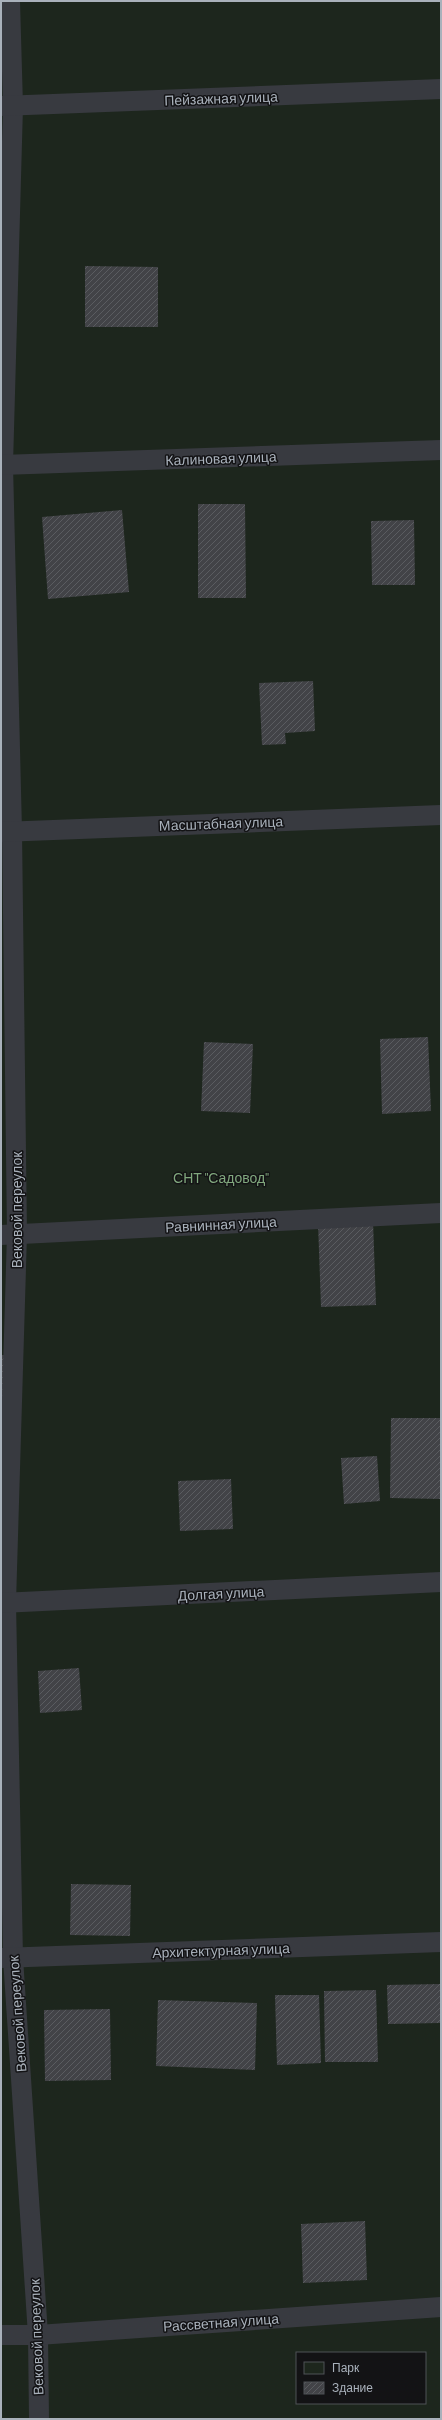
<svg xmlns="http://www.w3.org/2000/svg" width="442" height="2420" font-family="Barlow,sans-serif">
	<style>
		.green { fill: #1d261d; fill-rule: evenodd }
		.building { fill: url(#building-hatch) }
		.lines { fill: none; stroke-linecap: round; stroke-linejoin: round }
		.lane { stroke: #383a40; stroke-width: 20 }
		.labels { text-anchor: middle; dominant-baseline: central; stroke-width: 3; stroke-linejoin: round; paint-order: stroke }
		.street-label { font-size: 14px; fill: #a9b1bb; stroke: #131315 }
		.park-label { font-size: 14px; fill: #81a87e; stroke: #131315 }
	</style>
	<defs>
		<pattern id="building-hatch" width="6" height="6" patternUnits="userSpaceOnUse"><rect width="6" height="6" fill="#424347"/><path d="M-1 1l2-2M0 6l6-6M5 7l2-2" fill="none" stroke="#5a5c60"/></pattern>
	</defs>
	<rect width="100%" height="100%" fill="#18181a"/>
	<!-- green -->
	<path class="green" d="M1 1H441V2419H1ZM297 2353H425V2403H297Z"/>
	<!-- building -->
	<g class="building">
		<polygon points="85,266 158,267 158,327 85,327"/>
		<polygon points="198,504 245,504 246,598 198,598"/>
		<polygon points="122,510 129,592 48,599 42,517"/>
		<polygon points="414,520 415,585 372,585 371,521"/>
		<polygon points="313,681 315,731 285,733 286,744 262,745 259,683"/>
		<polygon points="428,1037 431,1111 382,1114 380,1039"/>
		<polygon points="204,1042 253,1044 250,1113 201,1111"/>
		<polygon points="373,1221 376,1305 321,1307 318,1223"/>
		<polygon points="1,1355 8,1355 6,1404 1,1403"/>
		<polygon points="391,1418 441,1418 441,1499 390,1498"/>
		<polygon points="377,1456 380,1501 344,1504 341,1458"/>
		<polygon points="231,1479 233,1529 180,1531 178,1481"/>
		<polygon points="79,1668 82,1710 40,1713 38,1671"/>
		<polygon points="71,1884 131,1885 130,1936 70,1935"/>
		<polygon points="440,1984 440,2023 388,2024 387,1985"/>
		<polygon points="376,1990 378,2062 325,2062 324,1991"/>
		<polygon points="275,1995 319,1995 321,2063 277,2065"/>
		<polygon points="158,2000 257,2003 255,2070 156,2066"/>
		<polygon points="110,2009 111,2080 45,2081 44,2010"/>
		<polygon points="365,2221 367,2280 303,2283 301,2224"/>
	</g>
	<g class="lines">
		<!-- lane -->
		<g class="lane">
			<polyline points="10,1 13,106 3,465 12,831 17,1234 6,1603 13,1958 38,2335 39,2419"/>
			<polyline points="1,106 441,89"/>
			<polyline points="1,465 441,450"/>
			<polyline points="1,832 441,815"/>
			<polyline points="1,1235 441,1213"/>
			<polyline points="1,1603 441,1582"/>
			<polyline points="1,1958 441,1942"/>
			<polyline points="1,2335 38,2335 441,2307"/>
		</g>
	</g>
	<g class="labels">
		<!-- street labels -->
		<g class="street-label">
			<text transform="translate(221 98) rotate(-2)">Пейзажная улица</text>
			<text transform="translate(221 458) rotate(-2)">Калиновая улица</text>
			<text transform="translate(221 823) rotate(-2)">Масштабная улица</text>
			<text transform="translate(16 1210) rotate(-90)">Вековой переулок</text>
			<text transform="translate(221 1224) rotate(-3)">Равнинная улица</text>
			<text transform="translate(221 1593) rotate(-3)">Долгая улица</text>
			<text transform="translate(221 1950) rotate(-2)">Архитектурная улица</text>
			<text transform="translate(17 2014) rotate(-94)">Вековой переулок</text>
			<text transform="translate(221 2322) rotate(-4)">Рассветная улица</text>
			<text transform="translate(36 2337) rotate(-92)">Вековой переулок</text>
		</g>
		<!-- park labels -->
		<g class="park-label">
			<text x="221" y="1177">СНТ "Садовод"</text>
		</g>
	</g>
	<!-- border -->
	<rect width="442" height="2420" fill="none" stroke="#a9b1bb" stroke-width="4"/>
	<!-- legend -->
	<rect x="296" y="2352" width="130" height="52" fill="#131315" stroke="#4f5257"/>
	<rect x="304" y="2362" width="20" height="12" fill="#1d261d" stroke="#4f5257"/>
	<text x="332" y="2372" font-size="12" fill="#a9b1bb">Парк</text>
	<rect x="304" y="2382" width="20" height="12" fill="url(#building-hatch)" stroke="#4f5257"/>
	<text x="332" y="2392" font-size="12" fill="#a9b1bb">Здание</text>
</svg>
